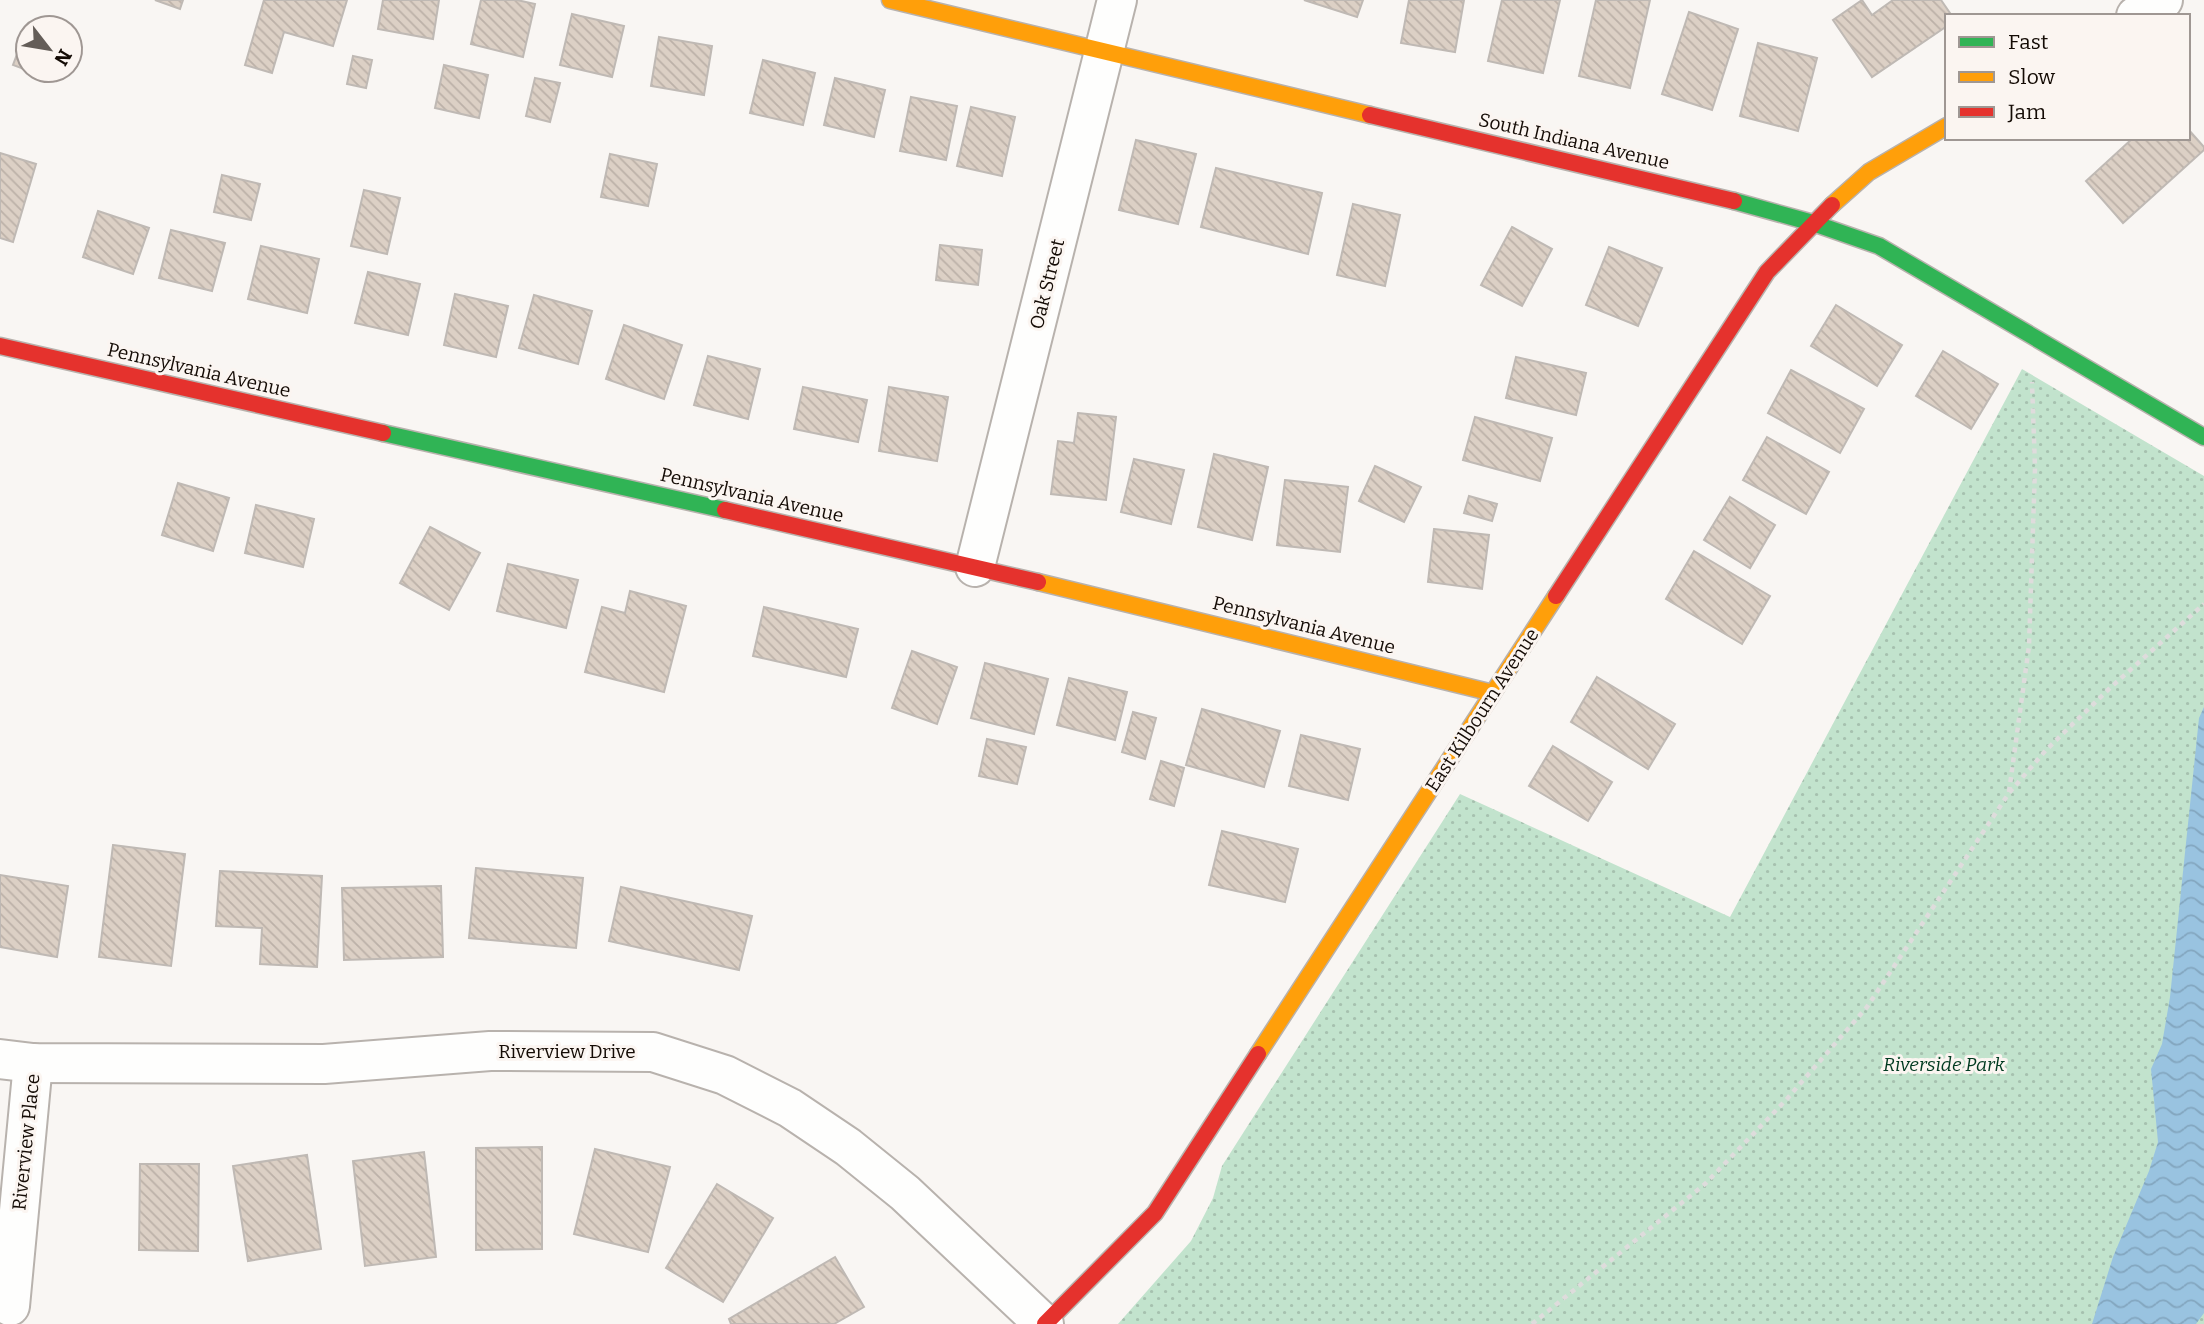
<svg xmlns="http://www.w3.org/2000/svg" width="2204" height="1324" font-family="Bitter,serif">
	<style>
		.park { fill: url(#park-dots) }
		.water { fill: url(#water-waves) }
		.building { fill: url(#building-back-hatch); stroke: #bfb9b4; stroke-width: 2 }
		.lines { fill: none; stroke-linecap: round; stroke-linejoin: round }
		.street-casing { stroke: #b8b2ad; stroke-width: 42 }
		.fast-casing { stroke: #b8b2ad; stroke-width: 19 }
		.slow-casing { stroke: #b8b2ad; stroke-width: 19 }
		.jam-casing { stroke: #b8b2ad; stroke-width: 19 }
		.path { stroke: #dedcdc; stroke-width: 4.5; stroke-dasharray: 5 5; stroke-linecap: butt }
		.street { stroke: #fefefd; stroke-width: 38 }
		.fast { stroke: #30b455; stroke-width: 16 }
		.slow { stroke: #ff9f0a; stroke-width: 16 }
		.jam { stroke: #e5322d; stroke-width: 16 }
		.labels { text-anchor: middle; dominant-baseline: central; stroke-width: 6; stroke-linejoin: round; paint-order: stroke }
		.street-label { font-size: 19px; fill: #140b05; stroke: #fbf5f1 }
		.park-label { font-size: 19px; font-style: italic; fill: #003a20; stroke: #fbf5f1 }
	</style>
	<defs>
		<pattern id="park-dots" width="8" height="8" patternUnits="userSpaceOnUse" patternTransform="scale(1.75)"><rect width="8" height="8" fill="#c2e3cd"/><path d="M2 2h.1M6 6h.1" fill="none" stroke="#a6c1af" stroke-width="1.8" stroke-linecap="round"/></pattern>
		<pattern id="water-waves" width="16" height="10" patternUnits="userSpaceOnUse" patternTransform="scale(1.75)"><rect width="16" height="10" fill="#99c3e0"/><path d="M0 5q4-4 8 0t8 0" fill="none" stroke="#83a6bf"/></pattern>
		<pattern id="building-back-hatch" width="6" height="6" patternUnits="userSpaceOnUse" patternTransform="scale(1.75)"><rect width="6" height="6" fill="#dcd0c5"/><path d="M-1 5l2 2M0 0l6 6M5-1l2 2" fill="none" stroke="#bcb1a8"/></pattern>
	</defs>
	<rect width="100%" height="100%" fill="#f9f6f3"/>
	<!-- park -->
	<polygon class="park" points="2022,369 2204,476 2204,1324 1118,1324 1191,1241 1213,1198 1222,1166 1460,794 1730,917"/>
	<!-- water -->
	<polygon class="water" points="2204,707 2204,1313 2196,1324 2092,1324 2113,1257 2149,1171 2158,1142 2151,1069 2162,1044 2170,997 2199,718"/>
	<!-- building -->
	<g class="building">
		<polygon points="155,0 183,0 180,9"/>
		<polygon points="264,0 347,0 333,46 284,32 272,73 245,65"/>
		<polygon points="383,0 439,0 433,39 378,29"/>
		<polygon points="481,0 517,0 535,4 523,57 471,44"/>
		<polygon points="1304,0 1363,0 1357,17"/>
		<polygon points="1409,0 1464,0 1455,52 1401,43"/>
		<polygon points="1502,0 1560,0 1543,73 1488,61"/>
		<polygon points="1596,0 1650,0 1630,88 1579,76"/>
		<polygon points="1862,0 1872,15 1893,0 1941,0 1952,16 1947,16 1947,26 1872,77 1833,20"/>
		<polygon points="1689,12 1738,29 1712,110 1662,94"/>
		<polygon points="572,14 624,26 612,77 560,65"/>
		<polygon points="28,25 37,28 28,28 28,70 60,70 56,81 13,65"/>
		<polygon points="659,37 712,46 704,95 651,86"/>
		<polygon points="1758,43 1817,58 1798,131 1740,116"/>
		<polygon points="353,56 372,60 366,88 347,84"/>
		<polygon points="763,60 815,73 803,125 750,113"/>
		<polygon points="444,65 488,75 479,118 435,108"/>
		<polygon points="535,78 560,83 550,122 526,116"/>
		<polygon points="835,78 885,90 874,137 824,125"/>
		<polygon points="911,97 957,106 946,160 900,151"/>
		<polygon points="971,107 1015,117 1002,176 957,166"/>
		<polygon points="2188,129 2204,147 2204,150 2123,223 2086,181 2133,138 2188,138"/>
		<polygon points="1136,140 1196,154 1178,224 1119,210"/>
		<polygon points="0,153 36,164 13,242 0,238"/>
		<polygon points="610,154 657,164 648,206 601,197"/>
		<polygon points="1216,168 1322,193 1308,254 1201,227"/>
		<polygon points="222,175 260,184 251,220 214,212"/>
		<polygon points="364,190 400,198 387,254 351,246"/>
		<polygon points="1353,204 1400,215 1385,286 1337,275"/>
		<polygon points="98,211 149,228 133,274 83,257"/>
		<polygon points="1512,227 1552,249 1522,306 1481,285"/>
		<polygon points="171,230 225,243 212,291 159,278"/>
		<polygon points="940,245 982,250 978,285 936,280"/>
		<polygon points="261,246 319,259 307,313 248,299"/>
		<polygon points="1609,247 1662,268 1638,326 1586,305"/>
		<polygon points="368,272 420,284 408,335 355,323"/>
		<polygon points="455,294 508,306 496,357 444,345"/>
		<polygon points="534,295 592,311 578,364 519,348"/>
		<polygon points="1836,305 1902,345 1877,386 1811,346"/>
		<polygon points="624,325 682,345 664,399 606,379"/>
		<polygon points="1943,351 1998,384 1971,429 1916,396"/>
		<polygon points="708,356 760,369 748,419 694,405"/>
		<polygon points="1516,357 1586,373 1576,415 1506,398"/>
		<polygon points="1791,370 1864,409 1840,453 1768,413"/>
		<polygon points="803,387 867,400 858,442 794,429"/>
		<polygon points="889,387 948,397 937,461 879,451"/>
		<polygon points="1078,413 1116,417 1106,500 1051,494 1058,441 1074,443"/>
		<polygon points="1475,417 1552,438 1540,481 1463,460"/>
		<polygon points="1767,437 1829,472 1806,514 1743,480"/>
		<polygon points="1214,454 1268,467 1252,540 1198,527"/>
		<polygon points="1134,459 1184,470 1171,524 1121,512"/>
		<polygon points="1375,466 1421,487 1404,522 1359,501"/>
		<polygon points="1285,480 1348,487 1340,552 1277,545"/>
		<polygon points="178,483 229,498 213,551 162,535"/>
		<polygon points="1469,496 1497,504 1492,521 1464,513"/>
		<polygon points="1730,497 1775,525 1750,568 1704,540"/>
		<polygon points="256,505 314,519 303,567 245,553"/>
		<polygon points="430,527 480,553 449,610 400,583"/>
		<polygon points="1434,529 1489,535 1482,589 1428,582"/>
		<polygon points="1694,551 1770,596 1742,644 1666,599"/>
		<polygon points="508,564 578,580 566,628 497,611"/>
		<polygon points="630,591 686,606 664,692 585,672 602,607 625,613"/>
		<polygon points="764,607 858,629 846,677 753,656"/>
		<polygon points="912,651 957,667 937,724 892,708"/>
		<polygon points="985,663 1048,679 1034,734 971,718"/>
		<polygon points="1597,677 1675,724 1648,769 1571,722"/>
		<polygon points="1069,678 1127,692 1115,740 1057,725"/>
		<polygon points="1202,709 1280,731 1264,787 1186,765"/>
		<polygon points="1133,712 1156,718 1145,759 1122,752"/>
		<polygon points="1301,735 1360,749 1348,800 1289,786"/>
		<polygon points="987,739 1026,747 1017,784 979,776"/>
		<polygon points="1553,746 1612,782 1588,821 1529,786"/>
		<polygon points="1161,761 1184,768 1174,806 1150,799"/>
		<polygon points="1222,831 1298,849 1285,902 1209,885"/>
		<polygon points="113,845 185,854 171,966 99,957"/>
		<polygon points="476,868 583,878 576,948 469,938"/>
		<polygon points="220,871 322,876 317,967 260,964 262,928 216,926"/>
		<polygon points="0,875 68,886 57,957 0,947"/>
		<polygon points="441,886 443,957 344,960 342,888"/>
		<polygon points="621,887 752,916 739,970 609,941"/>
		<polygon points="542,1147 542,1249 476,1250 476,1148"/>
		<polygon points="595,1149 670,1167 648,1252 574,1234"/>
		<polygon points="424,1152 436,1257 365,1266 353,1161"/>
		<polygon points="307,1155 321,1249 248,1261 233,1166"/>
		<polygon points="140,1164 199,1164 198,1251 139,1250"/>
		<polygon points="717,1184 773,1218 723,1302 666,1268"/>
		<polygon points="835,1257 864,1307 834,1324 731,1324 729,1319"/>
	</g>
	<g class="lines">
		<!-- street casing -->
		<g class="street-casing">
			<g id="street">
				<polyline points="2136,16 2163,0"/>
				<polyline points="975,567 1117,0"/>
				<polyline points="0,1059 33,1063 324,1064 490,1051 653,1052 725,1075 790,1108 848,1147 905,1193 1044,1324"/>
				<polyline points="10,1306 33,1063"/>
			</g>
		</g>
		<!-- fast casing -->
		<g class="fast-casing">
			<g id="fast">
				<polyline points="1734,201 1813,223 1879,246 2204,437"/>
				<polyline points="383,433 725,510"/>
			</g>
		</g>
		<!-- slow casing -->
		<g class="slow-casing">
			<g id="slow">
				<polyline points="890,0 1370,115"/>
				<polyline points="1832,205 1869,172 1947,126"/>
				<polyline points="1038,582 1493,693"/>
				<polyline points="1258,1054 1556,596"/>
			</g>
		</g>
		<!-- jam casing -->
		<g class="jam-casing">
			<g id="jam">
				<polyline points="1370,115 1734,201"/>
				<polyline points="0,346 383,433"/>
				<polyline points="725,510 1038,582"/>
				<polyline points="1556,596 1767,272 1832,205"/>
				<polyline points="1045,1324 1155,1213 1258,1054"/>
			</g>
		</g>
		<!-- path -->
		<g class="path">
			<polyline points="2009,792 2029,646 2035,468 2032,382"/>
			<polyline points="1532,1324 1705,1184 1786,1100 1867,1007 2009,793 2046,750 2110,688 2204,604"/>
		</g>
		<!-- street -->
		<use href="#street" class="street"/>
		<!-- fast -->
		<use href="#fast" class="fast"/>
		<!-- slow -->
		<use href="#slow" class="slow"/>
		<!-- jam -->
		<use href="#jam" class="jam"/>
	</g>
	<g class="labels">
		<!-- street labels -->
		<g class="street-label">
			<text transform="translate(1574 141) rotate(13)">South Indiana Avenue</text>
			<text transform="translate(1047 284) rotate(-76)">Oak Street</text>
			<text transform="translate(199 370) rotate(13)">Pennsylvania Avenue</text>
			<text transform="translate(752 495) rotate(13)">Pennsylvania Avenue</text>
			<text transform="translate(1304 625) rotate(14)">Pennsylvania Avenue</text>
			<text transform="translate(1482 710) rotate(-57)">East Kilbourn Avenue</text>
			<text x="567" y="1051">Riverview Drive</text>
			<text transform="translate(26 1142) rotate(-84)">Riverview Place</text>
		</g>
		<!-- park labels -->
		<g class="park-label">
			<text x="1944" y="1064">Riverside Park</text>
		</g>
	</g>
	<!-- legend -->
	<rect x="1945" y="14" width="245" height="126" fill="#fbf5f1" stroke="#9f9793" stroke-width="2"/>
	<rect x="1959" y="37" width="35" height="10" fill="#30b455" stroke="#9f9793" stroke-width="2"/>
	<text x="2008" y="49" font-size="21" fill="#140b05">Fast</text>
	<rect x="1959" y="72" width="35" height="10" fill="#ff9f0a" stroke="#9f9793" stroke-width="2"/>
	<text x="2008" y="84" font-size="21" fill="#140b05">Slow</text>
	<rect x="1959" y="107" width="35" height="10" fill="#e5322d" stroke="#9f9793" stroke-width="2"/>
	<text x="2008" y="119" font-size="21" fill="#140b05">Jam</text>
	<!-- north arrow -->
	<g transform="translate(49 49) rotate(121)"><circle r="33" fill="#fbf5f1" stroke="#9f9793" stroke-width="2"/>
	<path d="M0-5L12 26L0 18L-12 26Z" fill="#645d58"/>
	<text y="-10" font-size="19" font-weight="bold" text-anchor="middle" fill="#140b05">N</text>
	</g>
</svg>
